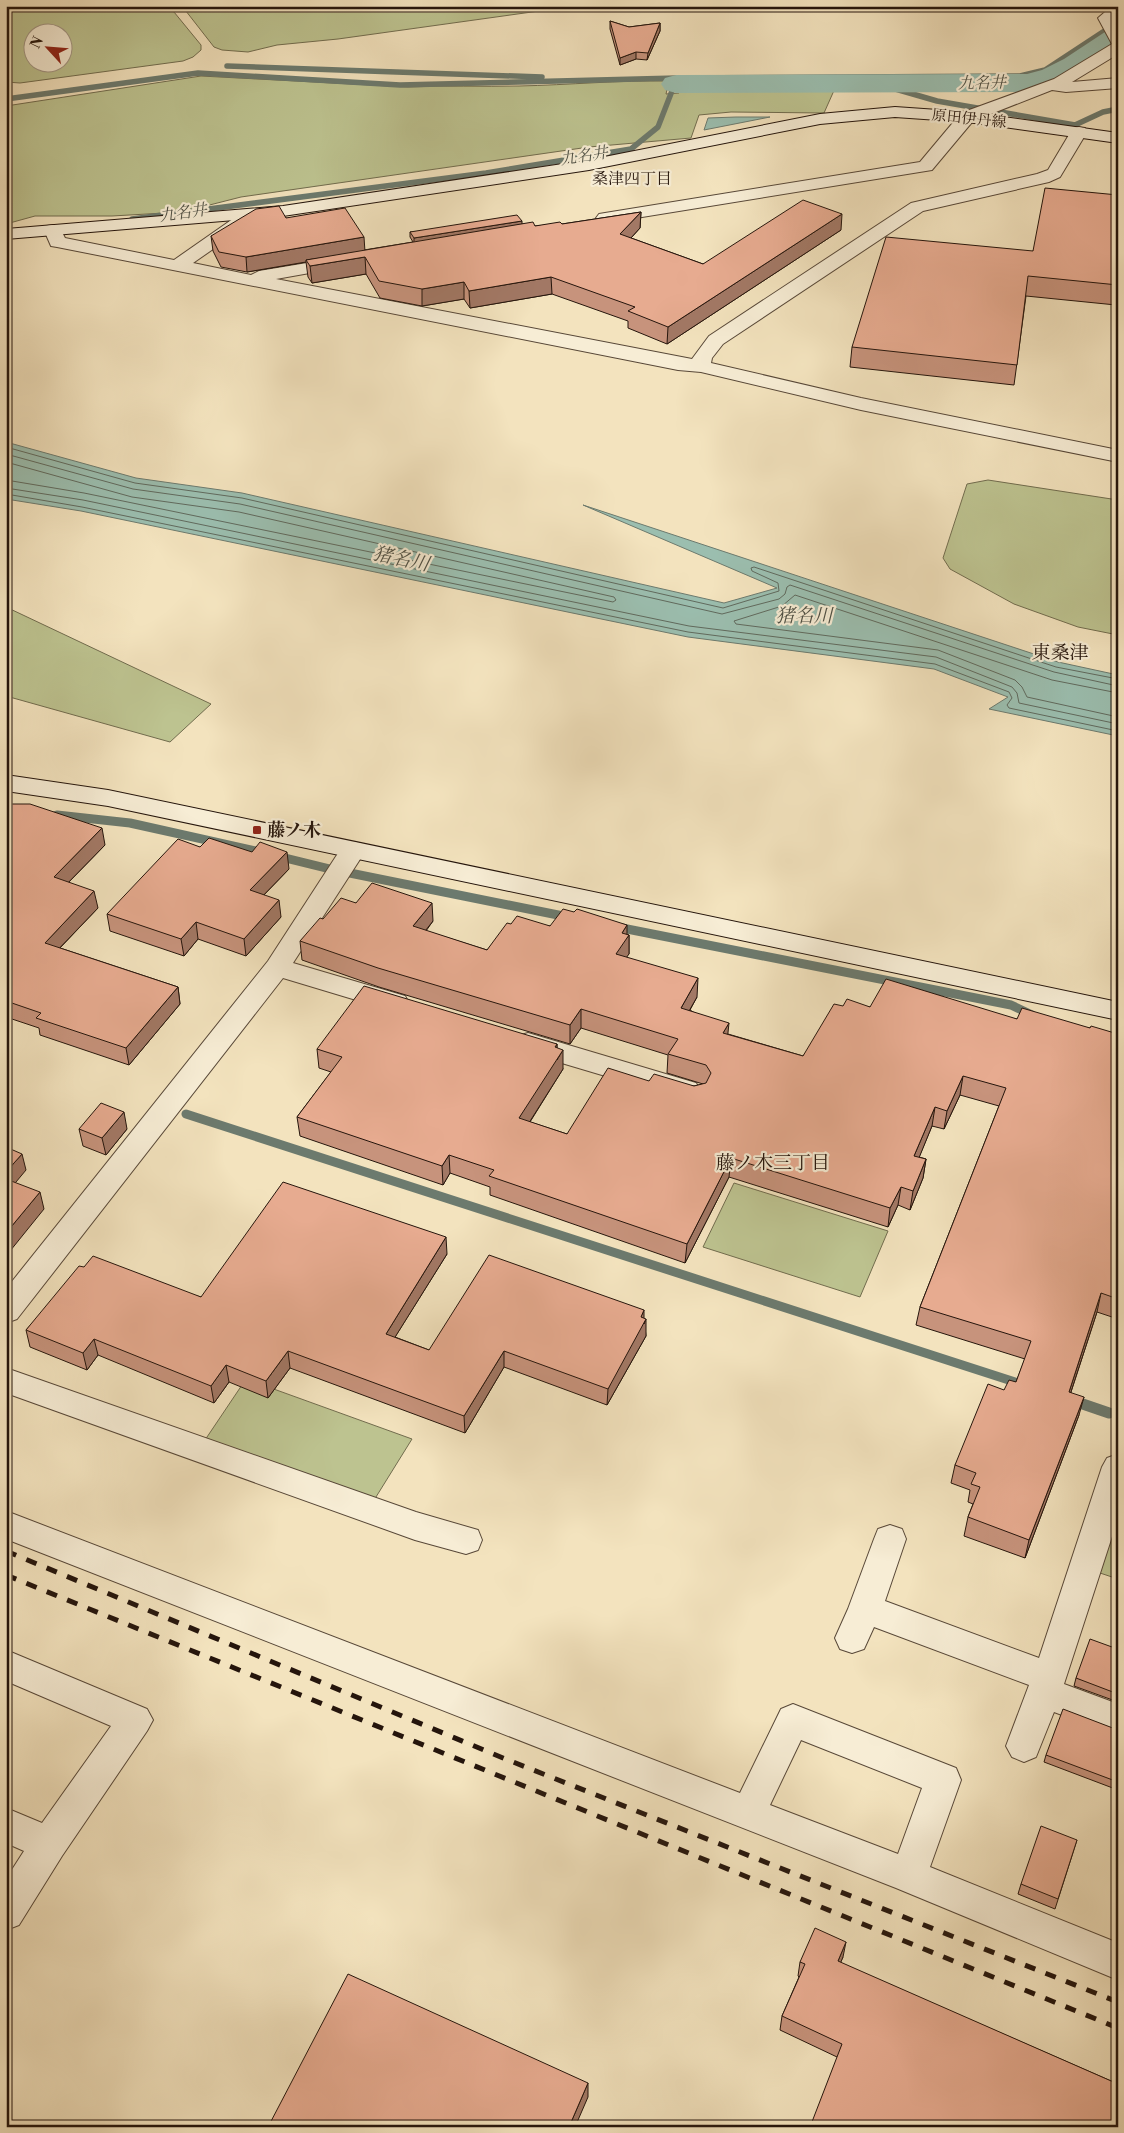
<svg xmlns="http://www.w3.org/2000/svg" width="1124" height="2133" font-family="'Libre Bodoni','Noto Serif JP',serif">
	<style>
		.green { fill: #bdc390; stroke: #716c4e; fill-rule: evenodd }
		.water { fill: #9bbeaf; stroke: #6c7a6e }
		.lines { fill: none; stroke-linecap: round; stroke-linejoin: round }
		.shore { stroke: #606a5e; stroke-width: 1 }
		.stream-far3 { stroke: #6c7a6e; stroke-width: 5.5 }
		.stream-far2 { stroke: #6c7a6e; stroke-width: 7 }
		.stream-far1 { stroke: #6c7a6e; stroke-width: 9 }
		.stream { stroke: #6c7a6e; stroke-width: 11 }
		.river { fill: #9bbeaf; fill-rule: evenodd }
		.street-casing { stroke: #584838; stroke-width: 2 }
		.secondary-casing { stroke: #25150c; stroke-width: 2 }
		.street { fill: #f7edd5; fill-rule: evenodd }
		.secondary { fill: #f7edd5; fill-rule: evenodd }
		.rail { stroke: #25150c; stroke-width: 5; stroke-dasharray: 11 11; stroke-linecap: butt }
		.wall { fill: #c7937c; stroke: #25150c }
		.shaded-wall { fill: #a27865; stroke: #25150c }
		.building { fill: #e7ab90; stroke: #25150c }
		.poi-dot { fill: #8f2418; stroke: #f7edd5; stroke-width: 2 }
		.labels { text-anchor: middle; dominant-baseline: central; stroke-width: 4.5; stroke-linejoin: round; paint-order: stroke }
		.far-street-label { font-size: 15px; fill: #25150c; stroke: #f7edd5 }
		.far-water-label { font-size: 16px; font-style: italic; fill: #4e5045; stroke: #f7edd5 }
		.far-neighbourhood-label { font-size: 16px; fill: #25150c; stroke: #f7edd5 }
		.poi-label { font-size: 18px; font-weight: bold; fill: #25150c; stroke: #f7edd5; text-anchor: start }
		.water-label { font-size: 19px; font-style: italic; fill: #4e5045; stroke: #f7edd5 }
		.neighbourhood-label { font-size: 19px; fill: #25150c; stroke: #f7edd5 }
	</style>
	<rect width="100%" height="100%" fill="#f3e3be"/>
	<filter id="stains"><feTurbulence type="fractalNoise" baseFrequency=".004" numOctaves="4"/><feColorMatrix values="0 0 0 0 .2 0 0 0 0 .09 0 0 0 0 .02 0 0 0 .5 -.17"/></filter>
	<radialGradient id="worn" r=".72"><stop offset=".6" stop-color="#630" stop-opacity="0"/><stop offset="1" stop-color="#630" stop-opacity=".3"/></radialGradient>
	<!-- green -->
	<g class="green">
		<path d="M6 6H162L174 12 201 45V50L193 57 183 61 20 83 6 82ZM62 32V62H32V32Z"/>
		<polygon points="182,6 575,6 338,39 277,45 248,52 222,50 214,47"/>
		<path d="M201 76 408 87C445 85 482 87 519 86 569 85 619 80 669 81L666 94 679 93 681 86H836L824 113 731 112 699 115 691 138 589 147 241 197 182 212 112 216H35L6 224V106Z"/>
		<polygon points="988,480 1118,500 1118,635 1078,627 1014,604 950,569 943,558 967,484"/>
		<polygon points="6,607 211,704 170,742 6,696"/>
		<polygon points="734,1183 888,1231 860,1297 703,1247"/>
		<polygon points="246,1379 412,1439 371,1505 205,1440"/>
		<polygon points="1118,1511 1118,1579 1097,1572"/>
	</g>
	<!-- water -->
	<g class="water">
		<polygon points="736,117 770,117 704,130 708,118"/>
		<polygon points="6,442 136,478 242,493 724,603 777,588 583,505 1058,662 1118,675 1118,736 989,709 1008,697 934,669 688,637 81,511 6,499"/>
	</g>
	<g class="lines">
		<!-- shore -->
		<g class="shore">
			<polyline points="6,447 135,483 242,498 723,608 779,591 778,583 752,571 751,568 754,567 1056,667 1118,679"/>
			<polyline points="6,454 133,489 240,504 722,614 779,599 785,594 787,587 790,585 1054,672 1118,686"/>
			<polyline points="6,462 132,497 239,512 614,597 616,600 613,602 84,493 6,480"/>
			<polyline points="6,488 83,500 689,626 936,657 1012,687 1017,693 1019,703 1118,724"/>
			<polyline points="6,494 82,507 688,632 935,664 1009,692 1012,698 1007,705 1009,708 1118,731"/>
			<polyline points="1118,693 1052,680 795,595 782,606 734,621 736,624 938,650 1015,680 1022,687 1027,697 1118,717"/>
		</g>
		<!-- stream-far3 -->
		<g class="stream-far3">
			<polyline points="227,66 542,77"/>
			<polyline points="677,78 1020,76 1045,70 1118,22"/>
			<polyline points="798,84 803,86 885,86 937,101 1075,125 1103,112 1118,109"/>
			<polyline points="6,99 198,73 400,85 677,78 658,127 631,149 486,173 132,219"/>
		</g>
		<!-- stream-far2 -->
		<polyline class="stream-far2" points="54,815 69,817"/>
		<!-- stream-far1 -->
		<g class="stream-far1">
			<polyline points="57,815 130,823 265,853"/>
			<polyline points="277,856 330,869 568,917"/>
			<polyline points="617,927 1011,1005 1032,1015"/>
			<polyline points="186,1114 1018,1383"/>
		</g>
		<!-- stream -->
		<polyline class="stream" points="1071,1400 1109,1413"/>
		<!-- river -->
		<path class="river" d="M1118 27V49C1089 70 1062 85 1027 92L676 93 665 90 661 84 665 78 676 75 1027 74 1042 70 1064 59 1108 30Z"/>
		<!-- street casing -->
		<g class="street-casing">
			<g id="street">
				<polygon points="1112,6 1118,6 1118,17 1114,19 1118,26 1118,54 1072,82 1118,78 1118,88 1066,92 1052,90 973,121 932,170 605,223 599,222 596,218 599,214 605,213 920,162 961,113 1054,79 1112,44 1098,18"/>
				<polygon points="1079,127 1085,128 1087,132 1060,177 1049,182 923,211 723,344 712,358 711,363 861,398 1118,450 1118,462 861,410 701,372 678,370 57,247 51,246 44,230 47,226 53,225 59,226 65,238 174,260 237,216 243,215 249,216 252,220 249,224 193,263 251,275 259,271 343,257 349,258 352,262 349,266 276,279 692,359 709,336 911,203 1037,174 1048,170 1073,128"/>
				<polygon points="353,842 362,844 366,850 293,963 405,996 409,1003 405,1010 396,1012 283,978 17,1319 6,1323 6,1289 268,961 344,844"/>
				<polygon points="528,1033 696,1083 700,1090 696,1097 686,1100 518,1050 514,1043 518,1036"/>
				<polygon points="6,1368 416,1512 478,1530 482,1540 478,1550 466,1554 415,1540 6,1393"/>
				<polygon points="1118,1454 1118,1518 1064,1684 1118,1704 1118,1736 1054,1712 1036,1757 1024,1762 1012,1757 1006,1746 1029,1685 874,1627 864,1649 852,1653 840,1649 835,1638 848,1609 874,1539 878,1529 890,1525 902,1529 906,1539 885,1601 1039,1658 1102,1467 1107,1458"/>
				<path d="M6 1511 740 1793 781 1709 793 1704 956 1768 961 1780 930 1867 1118 1943V1980L896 1888 6 1539ZM801 1740 922 1788 898 1854 770 1805Z"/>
				<polygon points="6,1650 147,1709 153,1720 147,1731 62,1856 19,1925 6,1930 6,1879 24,1851 6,1843 6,1808 42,1823 111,1726 6,1681"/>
			</g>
		</g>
		<!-- secondary casing -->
		<g class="secondary-casing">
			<g id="secondary">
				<polygon points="895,107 967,112 1118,133 1118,143 967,122 895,117 820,124 589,170 283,216 6,239 6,229 283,206 589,160 820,114"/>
				<polygon points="6,775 108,790 1118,1002 1118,1020 108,806 6,791"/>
			</g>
		</g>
		<!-- street -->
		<use href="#street" class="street"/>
		<!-- secondary -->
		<use href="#secondary" class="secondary"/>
		<!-- rail -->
		<g class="rail">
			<polyline points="6,1551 503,1758 1118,2002"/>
			<polyline points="6,1575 1118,2028"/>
		</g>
	</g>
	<!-- wall -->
	<g class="wall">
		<polygon points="610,21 629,27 660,23 660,31 647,60 636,59 620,65 610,29"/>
		<polygon points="1118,195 1118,294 1116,305 1026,296 1014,385 850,367 852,347 1033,251"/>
		<polygon points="641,212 640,228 631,238 703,264 841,230 667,344 628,328 628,321 552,294 470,308 464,299 422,306 380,298 366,274 312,283 308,277 306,262 247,272 221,267 213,251 211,236 286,218 364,250 413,242 410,237 410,232 522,224 535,226 562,224"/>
		<polygon points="6,804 105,845 69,882 98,908 60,948 178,987 180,1004 129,1065 40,1035 39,1028 6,1017"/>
		<polygon points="200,847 289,869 264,895 281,917 246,956 198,939 184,956 110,931 107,914"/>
		<polygon points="356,903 433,921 426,931 487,950 511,924 550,926 629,935 629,954 626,957 697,997 690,1010 728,1034 803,1056 843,1006 870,1007 1017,1019 1090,1028 1118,1034 1118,1319 1097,1312 1071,1392 1079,1415 1025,1558 964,1536 968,1517 973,1504 968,1502 970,1490 951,1483 955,1465 1004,1390 1016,1382 1025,1359 916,1325 920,1307 999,1106 960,1095 944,1129 932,1126 919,1157 926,1159 923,1178 910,1210 898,1205 888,1227 729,1177 685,1263 490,1195 490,1187 450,1173 443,1185 300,1136 297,1117 331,1072 319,1068 317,1049 557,1044 557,1048 563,1069 530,1122 567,1134 649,1081 694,1086 703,1084 667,1073 668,1055 581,1028 570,1044 379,987 302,960 300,941 323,919"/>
		<polygon points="79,1129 127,1129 106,1155 83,1146"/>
		<polygon points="447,1254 395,1337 429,1350 644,1318 646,1336 607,1405 504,1367 465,1433 290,1368 268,1398 229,1382 214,1403 98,1355 87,1370 30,1347 26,1330 84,1267 201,1297"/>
		<polygon points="1118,1629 1118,1702 1074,1686 1076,1678 1112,1647"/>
		<polygon points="1118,1730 1118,1790 1044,1762 1046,1755"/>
		<polygon points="1077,1840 1055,1909 1018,1894 1021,1884"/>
		<polygon points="843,1957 840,1963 1118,2084 837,2057 780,2030 782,2016 799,1977 798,1976 800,1962"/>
	</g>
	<!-- shaded-wall -->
	<g class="shaded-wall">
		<polygon points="660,23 660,31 647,60 648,53"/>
		<polygon points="636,52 636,59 620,65 620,58"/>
		<polygon points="641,212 640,228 619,251 620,234"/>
		<polygon points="842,214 841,230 667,344 668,327"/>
		<polygon points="522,221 522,226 414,244 414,238"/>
		<polygon points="364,237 365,252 306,260 306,262 247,272 246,257"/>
		<polygon points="365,257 366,274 312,283 310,266"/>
		<polygon points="551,277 552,294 470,308 469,291"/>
		<polygon points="464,282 464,299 422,306 422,289"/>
		<polygon points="102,828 105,845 57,894 54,877"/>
		<polygon points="287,852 289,869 252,907 250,890"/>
		<polygon points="94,891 98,908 48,960 45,943"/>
		<polygon points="279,900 281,917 246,956 244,939"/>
		<polygon points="432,903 433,921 414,945 413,926"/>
		<polygon points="196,922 198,939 184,956 181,939"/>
		<polygon points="627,925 627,938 629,935 629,954 615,973 616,954 622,933"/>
		<polygon points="698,978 697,997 680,1027 681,1008"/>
		<polygon points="178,987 180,1004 129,1065 126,1048"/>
		<polygon points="581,1009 581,1028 570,1044 570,1025"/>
		<polygon points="729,1023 727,1042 723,1033"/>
		<polygon points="557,1044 557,1060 563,1050 563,1069 520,1137 519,1118"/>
		<polygon points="963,1076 960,1095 944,1129 947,1111"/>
		<polygon points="935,1107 932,1126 912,1175 914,1156"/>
		<polygon points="124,1112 127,1129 106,1155 102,1138"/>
		<polygon points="22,1154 26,1170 6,1194 6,1172"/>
		<polygon points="449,1155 450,1173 443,1185 442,1166"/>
		<polygon points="731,1158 729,1177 685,1263 687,1244"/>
		<polygon points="926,1159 923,1178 910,1210 913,1191"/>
		<polygon points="901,1187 898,1205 888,1227 890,1208"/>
		<polygon points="40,1192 44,1209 6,1256 6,1233"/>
		<polygon points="446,1237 447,1254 387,1350 386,1334"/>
		<polygon points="1101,1293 1097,1312 1065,1410 1069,1392"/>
		<polygon points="644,1310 644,1324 646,1319 646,1336 607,1405 608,1389"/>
		<polygon points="94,1339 98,1355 87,1370 83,1353"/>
		<polygon points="288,1351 290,1368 268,1398 266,1381"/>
		<polygon points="504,1351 504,1367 465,1433 464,1416"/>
		<polygon points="226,1365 229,1382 214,1403 211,1386"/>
		<polygon points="1084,1397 1079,1415 1025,1558 1029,1540"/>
		<polygon points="846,1942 843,1957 835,1976 838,1961"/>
		<polygon points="588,2083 588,2097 575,2127 569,2127"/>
	</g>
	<!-- building -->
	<g class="building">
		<polygon points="610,21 629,27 660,23 648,53 636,52 620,58"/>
		<polygon points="1045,188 1118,195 1118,285 1028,276 1017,365 852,347 886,237 1033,251"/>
		<polygon points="803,200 842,214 668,327 628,311 635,307 551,277 469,291 464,282 422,289 379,281 365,257 310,266 306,260 533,222 535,226 560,222 562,224 641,212 620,234 703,264"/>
		<polygon points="279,206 286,218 345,208 364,237 246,257 219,252 211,236 256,209"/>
		<polygon points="517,215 522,221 414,238 410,232"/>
		<polygon points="6,804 30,804 102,828 54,877 94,891 45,943 178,987 126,1048 36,1018 41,1013 6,1001"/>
		<polygon points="209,838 252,852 260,842 287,852 250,890 279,900 244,939 196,922 181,939 107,914 178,839 200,847"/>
		<polygon points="372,883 432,903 413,926 487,950 507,923 511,924 517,916 550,926 563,909 574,912 577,909 627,925 622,933 629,935 616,954 698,978 681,1008 729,1023 723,1033 803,1056 834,1004 843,1006 847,999 870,1007 886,979 1017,1019 1022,1008 1090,1028 1091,1026 1118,1034 1118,1299 1101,1293 1069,1392 1084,1397 1029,1540 968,1517 980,1487 971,1484 976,1473 955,1465 988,1384 1004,1390 1009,1380 1016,1382 1031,1341 920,1307 1006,1088 963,1076 947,1111 935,1107 914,1156 926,1159 913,1191 901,1187 890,1208 731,1158 687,1244 489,1176 494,1170 449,1155 442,1166 297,1117 342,1057 317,1049 364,986 557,1044 555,1047 563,1050 519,1118 567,1134 608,1068 649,1081 654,1074 694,1086 706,1083 711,1073 706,1065 668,1054 678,1039 581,1009 570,1025 378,968 300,941 320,918 323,919 341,898 356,903"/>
		<polygon points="101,1103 124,1112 102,1138 79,1129"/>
		<polygon points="6,1147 22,1154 6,1172"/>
		<polygon points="6,1179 40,1192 6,1233"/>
		<polygon points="283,1182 446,1237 386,1334 429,1350 489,1255 644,1310 641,1317 646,1319 608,1389 504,1351 464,1416 288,1351 266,1381 226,1365 211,1386 94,1339 83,1353 26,1330 79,1266 84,1267 93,1256 201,1297"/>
		<polygon points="1118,1629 1118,1694 1076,1678 1090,1639 1112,1647"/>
		<polygon points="1063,1709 1118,1730 1118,1782 1046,1755"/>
		<polygon points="1041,1826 1077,1840 1058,1899 1021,1884"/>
		<polygon points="815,1928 846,1942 838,1961 1118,2084 1118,2127 810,2127 842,2044 782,2016 805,1964 800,1962"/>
		<polygon points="348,1974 588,2083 569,2127 268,2127"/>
	</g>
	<!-- markers -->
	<rect class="poi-dot" x="252" y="825" width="10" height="10" rx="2.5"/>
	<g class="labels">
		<!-- far-street labels -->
		<g class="far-street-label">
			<text transform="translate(969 119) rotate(6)">原田伊丹線</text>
		</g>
		<!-- far-water labels -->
		<g class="far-water-label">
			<text transform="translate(982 83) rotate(-1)">九名井</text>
			<text transform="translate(584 156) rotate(-9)">九名井</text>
			<text transform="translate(183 213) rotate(-8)">九名井</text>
		</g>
		<!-- far-neighbourhood labels -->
		<g class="far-neighbourhood-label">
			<text x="632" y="179">桑津四丁目</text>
		</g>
		<!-- poi labels -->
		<g class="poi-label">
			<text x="267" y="830">藤ノ木</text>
		</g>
		<!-- water labels -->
		<g class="water-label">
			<text transform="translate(401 559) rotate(12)">猪名川</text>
			<text x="804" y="616">猪名川</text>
		</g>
		<!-- neighbourhood labels -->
		<g class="neighbourhood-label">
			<text x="1060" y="653">東桑津</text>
			<text x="773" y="1163">藤ノ木三丁目</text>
		</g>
	</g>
	<!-- margin -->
	<rect width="1124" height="2133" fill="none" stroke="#f3e3be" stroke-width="25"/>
	<rect x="8" y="8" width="1109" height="2118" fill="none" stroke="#25150c" stroke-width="2.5"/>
	<rect x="12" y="12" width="1099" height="2108" fill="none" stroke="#25150c"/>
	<!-- north arrow -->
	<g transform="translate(48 48) rotate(296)"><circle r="24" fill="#f7edd5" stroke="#a39785"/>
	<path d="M0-4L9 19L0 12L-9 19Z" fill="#8f2418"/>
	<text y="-8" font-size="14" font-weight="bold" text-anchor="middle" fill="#25150c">N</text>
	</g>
	<rect width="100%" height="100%" filter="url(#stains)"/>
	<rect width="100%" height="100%" fill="url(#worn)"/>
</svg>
